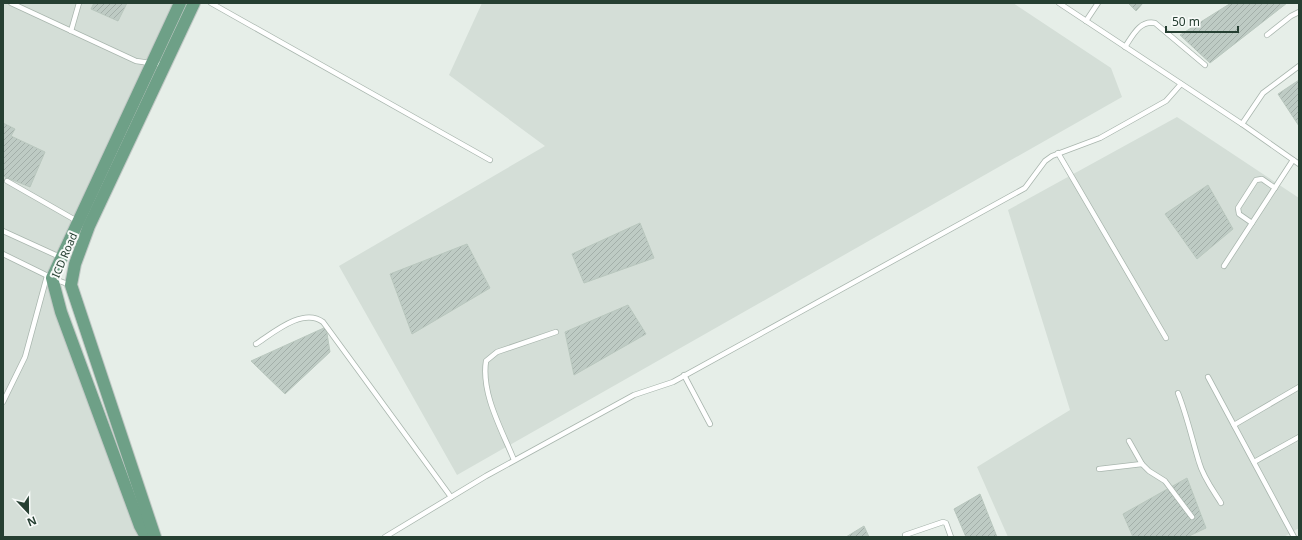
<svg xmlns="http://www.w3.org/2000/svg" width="1302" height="540" font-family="'Noto Sans',sans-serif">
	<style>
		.built { fill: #d4ded7 }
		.building { fill: url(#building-hatch); stroke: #b9c7be }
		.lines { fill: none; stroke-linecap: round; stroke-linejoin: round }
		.lane-casing { stroke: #a9b6ae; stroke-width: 6 }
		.primary-casing { stroke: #c2c9c6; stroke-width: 14 }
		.lane { stroke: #fff; stroke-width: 4.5 }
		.primary { stroke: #6ea087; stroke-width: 12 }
		.labels { text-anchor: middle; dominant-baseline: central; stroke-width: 4; stroke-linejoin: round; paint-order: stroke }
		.street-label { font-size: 11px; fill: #263f32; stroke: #f7faf8 }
	</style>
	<defs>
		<pattern id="building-hatch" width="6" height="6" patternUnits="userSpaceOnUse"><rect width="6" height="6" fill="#becbc4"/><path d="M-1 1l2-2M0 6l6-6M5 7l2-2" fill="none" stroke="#a3afa9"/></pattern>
	</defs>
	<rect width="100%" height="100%" fill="#e6eee8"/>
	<!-- built -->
	<g class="built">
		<polygon points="3,3 174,3 53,264 139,537 3,537"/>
		<polygon points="482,3 1013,3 1111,68 1122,97 457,475 339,266 545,146 449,75"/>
		<polygon points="1177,117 1299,198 1299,528 1284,537 1008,537 977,467 1070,410 1008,210"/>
	</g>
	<!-- building -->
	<g class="building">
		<polygon points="94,3 127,3 118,21 91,9"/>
		<polygon points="1128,3 1143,3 1136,11"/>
		<polygon points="1231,3 1287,3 1210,63 1180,35"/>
		<polygon points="1299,80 1299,126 1278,94"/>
		<polygon points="3,123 15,129 11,136 45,152 30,187 3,176"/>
		<polygon points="1208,185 1233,229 1197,259 1165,214"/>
		<polygon points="640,223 654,258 584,283 572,254"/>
		<polygon points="467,244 490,288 412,334 390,274"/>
		<polygon points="628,305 646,334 574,375 565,332"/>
		<polygon points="326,327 330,352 285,394 251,361"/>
		<polygon points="1187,478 1206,528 1187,537 1133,537 1123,514"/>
		<polygon points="980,494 997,537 966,537 954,509"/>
		<polygon points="864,526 869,537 846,537"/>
	</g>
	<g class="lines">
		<!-- lane casing -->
		<g class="lane-casing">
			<g id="lane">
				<polyline points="11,3 136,61 165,65"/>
				<polyline points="211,3 490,160"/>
				<polyline points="1059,3 1242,124 1299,164"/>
				<polyline points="1086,21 1098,3"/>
				<polyline points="71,31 79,3"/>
				<polyline points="1267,35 1291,16 1299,12"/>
				<path d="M1125 47C1133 35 1140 20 1155 23L1205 65"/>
				<polyline points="1242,124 1263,93 1299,66"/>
				<polyline points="1058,153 1166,338"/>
				<polyline points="7,181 77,221"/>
				<polyline points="1252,223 1239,214 1238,208 1256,180 1262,179 1275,188"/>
				<polyline points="3,231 60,257"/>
				<polyline points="3,254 52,278 70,285"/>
				<polyline points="1224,266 1293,160"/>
				<path d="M256 344C273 333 303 307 323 322L451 497"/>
				<polyline points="684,375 710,424"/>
				<polyline points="1208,377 1294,537"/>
				<path d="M1178 393C1187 416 1192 439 1199 462 1203 477 1213 490 1221 503"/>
				<polyline points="3,402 25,357 47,276"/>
				<polyline points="1234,425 1299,387"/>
				<polyline points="1129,441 1142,464 1149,471 1165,481 1192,517"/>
				<path d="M514 460C502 430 481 394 486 361L497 352 556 332"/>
				<polyline points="1254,462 1299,437"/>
				<polyline points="1099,469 1142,464"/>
				<polyline points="905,535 943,522 946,523 951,537"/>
				<polyline points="385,537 486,476 634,395 673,382 1025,188 1045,161 1052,156 1100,138 1134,119 1166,101 1181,84"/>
			</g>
		</g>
		<!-- primary casing -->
		<g class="primary-casing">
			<g id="primary">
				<polyline points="146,537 140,526 61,312 52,278 180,3"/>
				<polyline points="155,537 71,285 75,264 89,226 194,3"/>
			</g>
		</g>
		<!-- lane -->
		<use href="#lane" class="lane"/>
		<!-- primary -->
		<use href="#primary" class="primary"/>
	</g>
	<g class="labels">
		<!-- street labels -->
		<g class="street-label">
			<text transform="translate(64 255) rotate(-67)">ICD Road</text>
		</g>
	</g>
	<!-- border -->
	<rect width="1302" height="540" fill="none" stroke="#263f32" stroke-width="8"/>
	<!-- north arrow -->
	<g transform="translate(28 512) rotate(158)" stroke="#f7faf8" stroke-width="3" paint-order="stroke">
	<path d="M0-3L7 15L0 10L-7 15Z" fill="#263f32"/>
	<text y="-6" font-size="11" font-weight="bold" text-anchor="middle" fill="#263f32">N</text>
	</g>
	<!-- scale -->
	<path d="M1166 26v6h72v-6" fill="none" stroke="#263f32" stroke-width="2"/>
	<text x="1172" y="26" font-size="12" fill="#263f32" stroke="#f7faf8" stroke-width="3" paint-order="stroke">50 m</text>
</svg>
